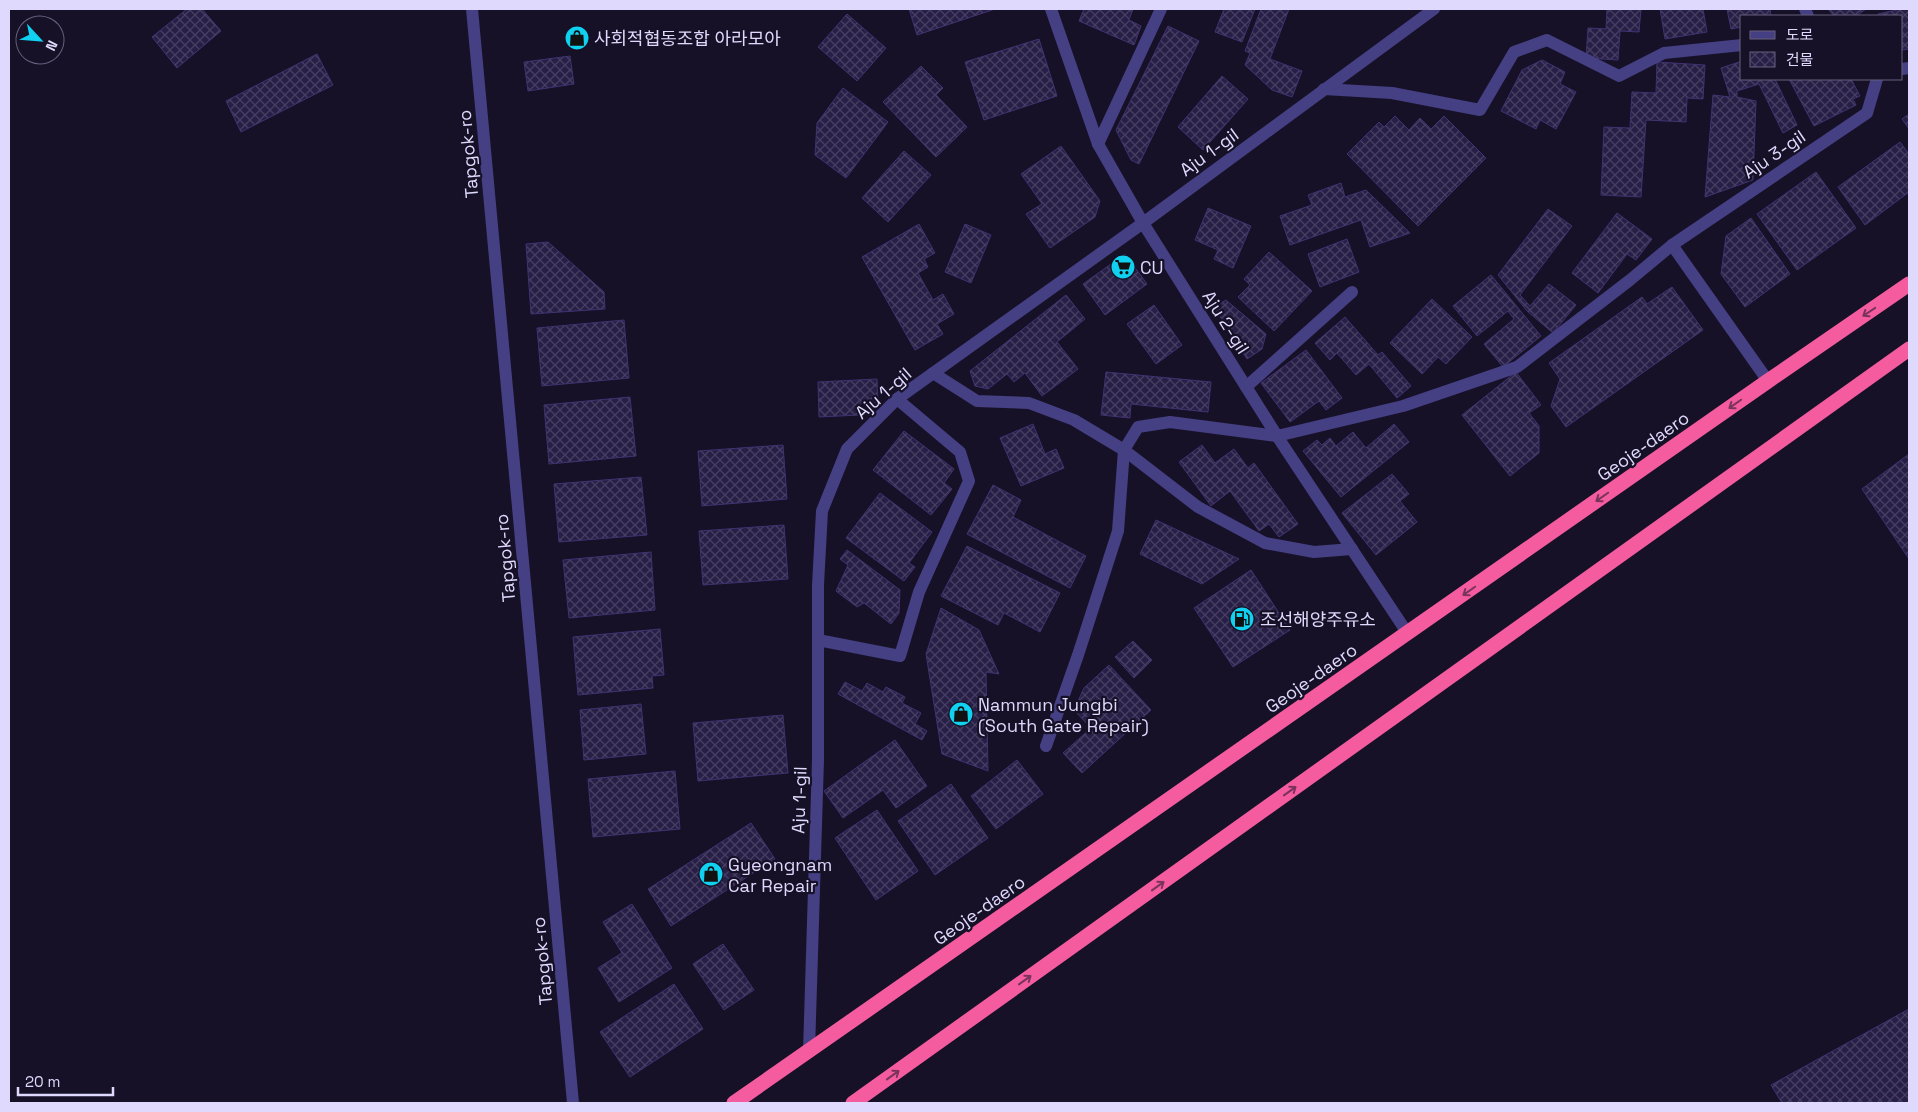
<svg xmlns="http://www.w3.org/2000/svg" width="1918" height="1112" font-family="'Space Grotesk','Noto Sans KR',sans-serif">
  <defs>
    <pattern id="building-cross-hatch" width="8" height="8" patternUnits="userSpaceOnUse" patternTransform="scale(1.25)"><rect width="8" height="8" fill="#281f47"/><path d="M0 0l8 8M0 8l8-8" fill="none" stroke="#473f62"/></pattern>
  </defs>
  <rect width="100%" height="100%" fill="#161127"/>
  <g fill="url(#building-cross-hatch)" stroke="#413272">
    <polygon points="187,9 202,9 221,31 177,68 152,37"/>
    <polygon points="909,9 995,9 917,35"/>
    <polygon points="1084,9 1133,9 1129,20 1141,26 1134,45 1079,21"/>
    <polygon points="1224,9 1255,9 1242,42 1215,32"/>
    <polygon points="1261,9 1289,9 1270,59 1302,71 1292,97 1272,90 1245,65 1250,53 1245,51"/>
    <polygon points="1607,9 1641,9 1639,32 1620,31 1618,60 1586,58 1588,28 1606,29"/>
    <polygon points="1660,9 1703,9 1707,32 1665,39"/>
    <polygon points="1727,9 1770,9 1771,16 1742,16 1742,27 1731,29"/>
    <polygon points="1828,9 1866,9 1856,16 1834,16"/>
    <polygon points="1901,9 1909,9 1909,49 1902,50 1902,16 1878,16 1878,14"/>
    <polygon points="847,14 886,48 857,81 818,47"/>
    <polygon points="1168,26 1199,41 1139,164 1131,160 1116,130"/>
    <polygon points="1039,39 1057,96 984,120 965,62"/>
    <polygon points="317,54 333,85 241,132 226,101"/>
    <polygon points="570,56 574,84 528,91 524,62"/>
    <polygon points="1542,60 1565,72 1560,84 1576,92 1556,129 1540,120 1536,129 1501,111 1522,70"/>
    <polygon points="1742,61 1742,79 1775,79 1797,125 1783,133 1759,84 1737,91 1737,97 1756,101 1753,180 1705,197 1713,95 1730,97 1721,68"/>
    <polygon points="1657,62 1705,65 1703,99 1687,98 1686,122 1646,120 1641,197 1601,195 1604,127 1630,128 1632,92 1656,93"/>
    <polygon points="921,66 943,88 936,95 967,127 936,157 883,102"/>
    <polygon points="1222,76 1248,99 1203,150 1178,127"/>
    <polygon points="1789,79 1851,79 1860,96 1853,99 1856,105 1814,126"/>
    <polygon points="843,88 888,122 846,178 815,155 817,123"/>
    <polygon points="1909,114 1909,129 1902,119"/>
    <polygon points="1395,116 1409,130 1420,118 1431,129 1444,116 1486,158 1418,226 1347,154 1379,122 1384,127"/>
    <polygon points="1900,142 1909,154 1909,192 1865,225 1838,187"/>
    <polygon points="1061,146 1100,201 1095,217 1050,248 1026,214 1042,204 1021,174"/>
    <polygon points="904,151 931,175 888,222 862,198"/>
    <polygon points="1816,172 1856,228 1797,270 1757,214"/>
    <polygon points="1341,183 1345,197 1366,190 1410,233 1370,247 1361,220 1290,245 1280,216 1312,205 1308,195"/>
    <polygon points="1208,208 1251,226 1233,268 1214,259 1218,250 1195,240"/>
    <polygon points="1548,209 1572,226 1520,295 1530,306 1549,284 1576,305 1553,333 1527,311 1498,275"/>
    <polygon points="1617,213 1652,239 1636,260 1627,254 1598,293 1572,273"/>
    <polygon points="1751,218 1790,274 1745,307 1721,274 1726,236"/>
    <polygon points="919,224 935,253 924,259 928,267 918,273 933,300 943,294 954,314 937,324 943,334 915,350 862,257"/>
    <polygon points="965,224 991,235 971,283 945,272"/>
    <polygon points="1347,239 1359,272 1320,287 1308,254"/>
    <polygon points="548,242 604,292 605,309 531,314 526,244"/>
    <polygon points="1269,252 1312,291 1274,331 1238,297 1250,285 1244,279"/>
    <polygon points="1125,254 1147,284 1105,315 1083,284"/>
    <polygon points="1491,275 1541,336 1503,367 1484,344 1514,319 1508,311 1477,336 1453,306"/>
    <polygon points="1672,287 1703,330 1566,427 1551,406 1560,379 1549,363 1642,297 1647,304"/>
    <polygon points="1066,295 1085,319 1057,342 1078,369 1042,396 1025,373 1014,382 1007,374 988,389 975,386 970,371"/>
    <polygon points="1432,299 1472,337 1446,364 1438,357 1422,374 1390,343"/>
    <polygon points="1226,300 1266,334 1262,349 1247,359 1214,307"/>
    <polygon points="1154,305 1182,345 1156,364 1127,324"/>
    <polygon points="1345,317 1378,355 1382,352 1411,386 1397,398 1369,364 1356,375 1337,353 1330,360 1315,343"/>
    <polygon points="624,320 629,378 542,386 537,328"/>
    <polygon points="1306,350 1342,398 1326,410 1319,401 1290,422 1261,383"/>
    <polygon points="1106,372 1211,382 1208,412 1131,404 1130,418 1101,415"/>
    <polygon points="1516,372 1541,405 1529,413 1539,426 1539,453 1510,476 1462,415"/>
    <polygon points="877,379 878,403 860,403 860,415 819,417 818,382"/>
    <polygon points="630,397 636,456 549,464 544,405"/>
    <polygon points="1033,424 1045,454 1056,449 1064,468 1021,486 1000,438"/>
    <polygon points="1394,424 1409,442 1341,497 1303,451 1317,440 1322,445 1330,438 1336,446 1353,432 1366,448"/>
    <polygon points="904,431 954,469 944,483 952,489 931,515 873,470"/>
    <polygon points="783,445 787,499 702,506 698,451"/>
    <polygon points="1202,445 1215,463 1234,449 1248,468 1254,463 1298,524 1279,537 1269,524 1259,531 1230,491 1211,506 1179,462"/>
    <polygon points="1909,454 1909,559 1862,489"/>
    <polygon points="1392,474 1409,494 1400,501 1417,522 1376,555 1342,513"/>
    <polygon points="641,477 647,535 559,542 554,484"/>
    <polygon points="993,485 1021,500 1013,517 1086,556 1070,588 967,534"/>
    <polygon points="880,493 932,532 909,563 915,567 904,581 846,538"/>
    <polygon points="1156,520 1239,559 1202,584 1140,554"/>
    <polygon points="784,525 788,579 703,585 699,531"/>
    <polygon points="967,546 1060,593 1040,632 1004,613 998,625 941,596"/>
    <polygon points="847,550 900,590 899,613 891,624 864,603 857,607 836,591 848,565 840,559"/>
    <polygon points="651,552 655,610 569,618 563,560"/>
    <polygon points="1251,570 1290,630 1233,667 1194,608"/>
    <polygon points="941,608 979,630 999,674 986,672 988,771 942,754 926,654"/>
    <polygon points="660,629 664,675 652,676 653,688 578,695 573,637"/>
    <polygon points="1133,641 1152,660 1134,678 1115,657"/>
    <polygon points="1109,665 1151,710 1082,773 1063,753 1091,728 1074,710 1084,688"/>
    <polygon points="845,682 862,691 867,683 883,692 886,687 905,697 902,703 921,713 915,724 927,731 922,740 838,694"/>
    <polygon points="641,704 646,754 584,760 580,710"/>
    <polygon points="783,715 788,773 698,781 693,723"/>
    <polygon points="895,740 927,786 896,808 883,790 843,818 824,791"/>
    <polygon points="1017,760 1043,794 996,829 971,796"/>
    <polygon points="675,771 680,829 593,837 588,779"/>
    <polygon points="951,784 988,838 935,875 898,821"/>
    <polygon points="877,810 918,871 876,900 835,838"/>
    <polygon points="751,823 775,859 671,926 648,889"/>
    <polygon points="632,904 672,968 619,1002 598,968 622,953 603,922"/>
    <polygon points="723,944 754,990 724,1010 693,964"/>
    <polygon points="674,984 703,1029 630,1077 600,1032"/>
    <polygon points="1909,1009 1909,1103 1782,1103 1771,1085"/>
  </g>
  <g fill="none" stroke-linecap="round" stroke-linejoin="round">
    <g stroke="#453f83" stroke-width="12">
      <polyline points="472,9 573,1103"/>
      <polyline points="1051,9 1098,144 1143,223 1277,436 1408,634"/>
      <polyline points="1805,9 1808,16"/>
      <polyline points="1902,69 1909,68"/>
      <polyline points="1324,89 1392,93 1480,110 1514,52 1547,40 1619,76 1664,53 1742,45"/>
      <polyline points="1098,144 1161,9"/>
      <polyline points="1672,245 1768,381"/>
      <polyline points="933,373 977,401 1029,403 1074,420 1124,450 1198,507 1265,543 1314,552 1352,549"/>
      <polyline points="1246,387 1352,292"/>
      <polyline points="818,640 900,656 919,592 969,481 960,452 897,399"/>
      <polyline points="1046,746 1078,655 1118,531 1124,450 1138,427 1170,422 1277,436 1403,406 1517,367 1630,280 1672,245 1867,113 1877,79"/>
      <polyline points="809,1051 818,760 818,585 822,511 847,449 897,399 1143,223 1434,9"/>
    </g>
    <g stroke="#f55c9f" stroke-width="15">
      <polyline points="734,1103 1768,381 1909,284"/>
      <polyline points="853,1103 1909,349"/>
    </g>
  </g>
  <defs><path id="oneway-shaft" d="M-6 0H5M1.5-3L5.5 0L1.5 3" fill="none" stroke-width="1.6" stroke-linecap="round" stroke-linejoin="round" transform="scale(1.25)"/></defs>
  <g stroke="#7a335d">
    <use href="#oneway-shaft" transform="translate(1869 312) rotate(146)"/>
    <use href="#oneway-shaft" transform="translate(1735 404) rotate(145)"/>
    <use href="#oneway-shaft" transform="translate(1602 497) rotate(145)"/>
    <use href="#oneway-shaft" transform="translate(1469 591) rotate(145)"/>
    <use href="#oneway-shaft" transform="translate(1290 791) rotate(-36)"/>
    <use href="#oneway-shaft" transform="translate(1158 886) rotate(-36)"/>
    <use href="#oneway-shaft" transform="translate(1025 980) rotate(-36)"/>
    <use href="#oneway-shaft" transform="translate(893 1075) rotate(-36)"/>
  </g>
  <defs>
    <symbol id="shop-disc" viewBox="-11 -11 22 22"><circle r="9.5" fill="#11d1f1" stroke="#161127"/><path d="M-5-2.5h2.3a2.7 3.5 0 0 1 5.4 0H5L5.5 6h-11ZM-1.5-2.5h3a1.5 2.3 0 0 0-3 0Z" fill="#111"/></symbol>
    <symbol id="supermarket-disc" viewBox="-11 -11 22 22"><circle r="9.5" fill="#11d1f1" stroke="#161127"/><path d="M-6-5.5h2.5l.6 2H6L4.5 2H-2.5L-4.4-4H-6ZM-1.5 3.2a1.3 1.3 0 1 0 .1 0ZM3 3.2a1.3 1.3 0 1 0 .1 0Z" fill="#111"/></symbol>
    <symbol id="fuel-disc" viewBox="-11 -11 22 22"><circle r="9.5" fill="#11d1f1" stroke="#161127"/><path d="M-5.5-6h7V0h2V4h1.3V-2.5L3-4.5l.8-.8L6-3V5H2.5V1h-1V6h-7ZM-4.2-4.7v3.2H.2V-4.7Z" fill="#111"/></symbol>
  </defs>
  <g fill-rule="evenodd">
    <use href="#shop-disc" x="563" y="24" width="28" height="28"/>
    <use href="#supermarket-disc" x="1109" y="253" width="28" height="28"/>
    <use href="#fuel-disc" x="1228" y="605" width="28" height="28"/>
    <use href="#shop-disc" x="947" y="700" width="28" height="28"/>
    <use href="#shop-disc" x="697" y="860" width="28" height="28"/>
  </g>
  <g text-anchor="middle" dominant-baseline="central" stroke-width="4.5" stroke-linejoin="round" paint-order="stroke">
    <g font-size="18" fill="#dfdafd" stroke="#161127" text-anchor="start">
      <text x="594" y="38">사회적협동조합 아라모아</text>
      <text x="1140" y="267">CU</text>
      <text x="1260" y="619">조선해양주유소</text>
      <text x="978" y="704">Nammun Jungbi<tspan x="978" dy="21">(South Gate Repair)</tspan></text>
      <text x="728" y="864">Gyeongnam<tspan x="728" dy="21">Car Repair</tspan></text>
    </g>
    <g font-size="18" fill="#dfdafd" stroke="#161127">
      <text transform="translate(1209 152) rotate(-36)">Aju 1-gil</text>
      <text transform="translate(468 154) rotate(-95)">Tapgok-ro</text>
      <text transform="translate(1774 154) rotate(-34)">Aju 3-gil</text>
      <text transform="translate(1226 322) rotate(58)">Aju 2-gil</text>
      <text transform="translate(883 393) rotate(-41)">Aju 1-gil</text>
      <text transform="translate(1643 446) rotate(-35)">Geoje-daero</text>
      <text transform="translate(505 558) rotate(-95)">Tapgok-ro</text>
      <text transform="translate(1311 678) rotate(-35)">Geoje-daero</text>
      <text transform="translate(799 800) rotate(-88)">Aju 1-gil</text>
      <text transform="translate(979 910) rotate(-35)">Geoje-daero</text>
      <text transform="translate(542 961) rotate(-95)">Tapgok-ro</text>
    </g>
  </g>
  <rect width="1918" height="1112" fill="none" stroke="#dfdafd" stroke-width="20"/>
  <rect x="1740" y="15" width="162" height="65" fill="#161127" stroke="#66617d"/>
  <rect x="1750" y="31" width="25" height="8" fill="#453f83" stroke="#66617d"/>
  <text x="1786" y="40" font-size="15" fill="#dfdafd">도로</text>
  <rect x="1750" y="52" width="25" height="15" fill="url(#building-cross-hatch)" stroke="#66617d"/>
  <text x="1786" y="65" font-size="15" fill="#dfdafd">건물</text>
  <g transform="translate(40 40) rotate(116)"><circle r="24" fill="#161127" stroke="#66617d"/>
  <path d="M0-4L9 19L0 12L-9 19Z" fill="#11d1f1"/>
  <text y="-8" font-size="14" font-weight="bold" text-anchor="middle" fill="#dfdafd">N</text>
  </g>
  <path d="M18 1087v8h95v-8" fill="none" stroke="#dfdafd" stroke-width="2.5"/>
  <text x="25" y="1087" font-size="15" fill="#dfdafd" stroke="#161127" stroke-width="4" paint-order="stroke">20 m</text>
</svg>
